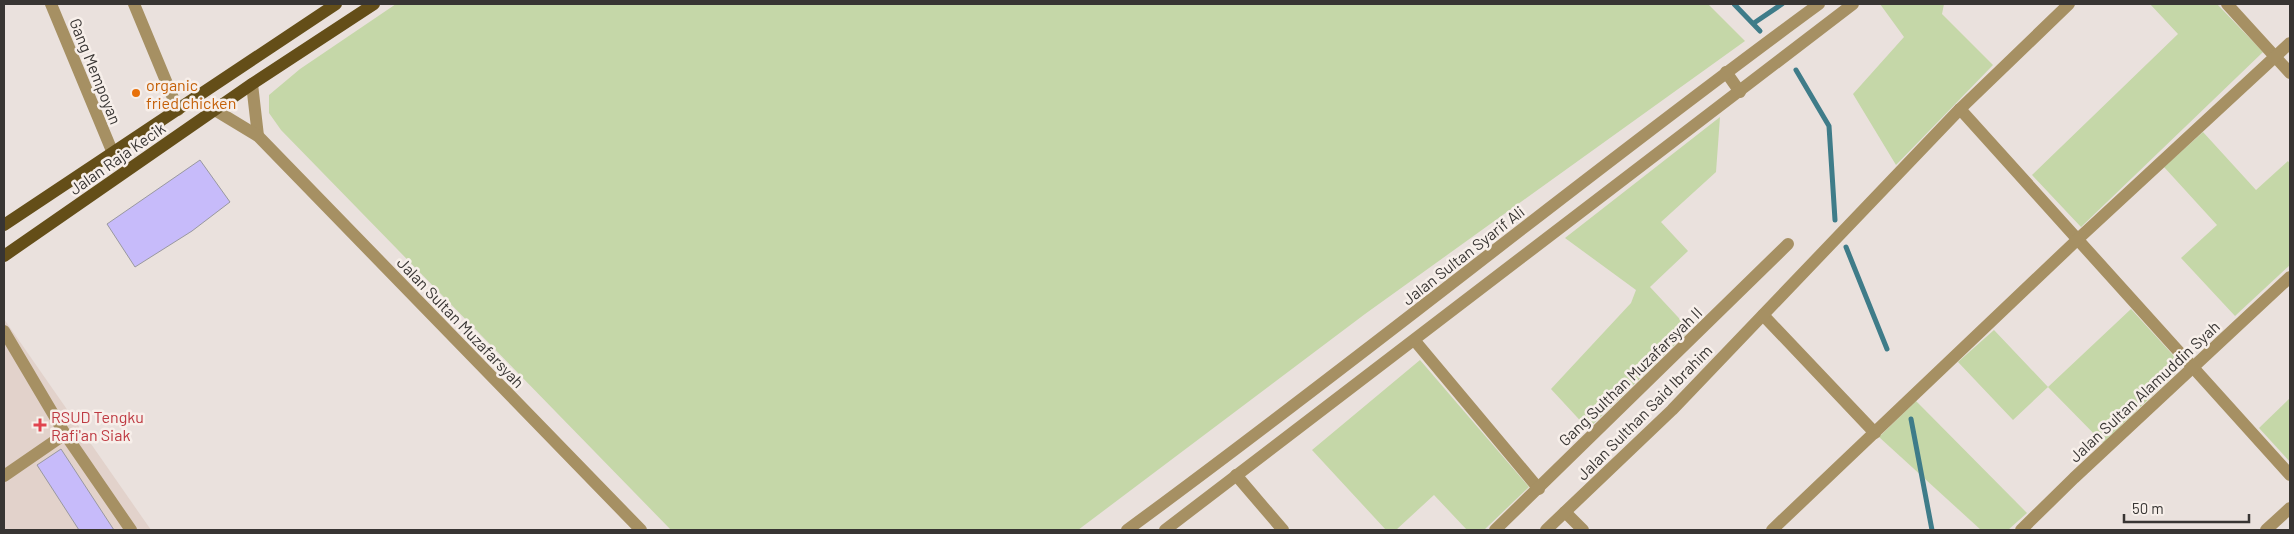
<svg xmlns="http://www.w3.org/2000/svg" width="2294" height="534" font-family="Barlow,sans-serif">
  <rect width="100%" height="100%" fill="#eae1dd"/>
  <polygon fill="#e2d2cb" points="4,319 151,530 4,530"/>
  <g fill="#c5d7a8">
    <polygon points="396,4 1708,4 1745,41 1365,314 1078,530 671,530 281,130 269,113 269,95 300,69"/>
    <polygon points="1880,4 1944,4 1942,14 1993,65 1896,165 1853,94 1904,37"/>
    <polygon points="2150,4 2217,4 2263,52 2081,227 2032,175 2178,34"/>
    <polygon points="1720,117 1716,172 1661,222 1688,251 1650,287 1690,330 1588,429 1551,389 1631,303 1636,290 1565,238"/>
    <polygon points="2203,132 2256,190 2288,161 2290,164 2290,265 2235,316 2181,258 2217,225 2164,167"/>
    <polygon points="2131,309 2183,366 2103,443 2048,387 2013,420 1958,362 1994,330 2048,387"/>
    <polygon points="1420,360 1529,487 1484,530 1467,530 1434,495 1396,530 1386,530 1312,450"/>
    <polygon points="2290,398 2290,462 2259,428"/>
    <polygon points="1916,401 2027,513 2008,530 1981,530 1879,437"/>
  </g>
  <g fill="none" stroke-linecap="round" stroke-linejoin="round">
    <g stroke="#3f7c89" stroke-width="5">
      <polyline points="1734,4 1760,31"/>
      <polyline points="1754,23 1782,4"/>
      <polyline points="1796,70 1829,126 1835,220"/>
      <polyline points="1846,247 1887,349"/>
      <polyline points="1911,419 1932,530"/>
    </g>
  </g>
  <g fill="#c7bbfa" stroke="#99989f">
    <polygon points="200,160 230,202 192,231 135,267 107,224"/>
    <polygon points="61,449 114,530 79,530 37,465"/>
  </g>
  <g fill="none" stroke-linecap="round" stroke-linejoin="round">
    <g stroke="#a69063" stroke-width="12">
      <polyline points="51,4 112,151"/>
      <polyline points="134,4 178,110"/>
      <polyline points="2227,4 2290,73"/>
      <polyline points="1726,72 1740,92"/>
      <polyline points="252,84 258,136"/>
      <polyline points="1960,109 2290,475"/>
      <polyline points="215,110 258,136 641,530"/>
      <polyline points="1763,315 1875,433"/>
      <polyline points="4,331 65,434 131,530"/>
      <polyline points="1415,341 1539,489"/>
      <polyline points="1236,475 1283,530"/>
      <polyline points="4,476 65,434"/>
      <polyline points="1565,512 1583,530"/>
      <path d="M1127,530C1361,359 1585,175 1819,4"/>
      <polyline points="1165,530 1853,4"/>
      <polyline points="1495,530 1788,244"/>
      <polyline points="1546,530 1672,410 1960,109 2069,4"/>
      <polyline points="1772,530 2078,239 2290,43"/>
      <polyline points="2021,530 2074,478 2290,277"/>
      <polyline points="2266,530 2290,508"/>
    </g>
    <g stroke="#644e18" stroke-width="12">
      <polyline points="4,225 336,4"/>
      <polyline points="4,256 252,84 374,4"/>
    </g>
  </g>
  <circle fill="#e8710a" stroke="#f7efea" stroke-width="2" cx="136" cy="93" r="5"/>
  <path fill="#e0444e" stroke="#f7efea" stroke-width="2" d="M37.5 417.5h5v5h5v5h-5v5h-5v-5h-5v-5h5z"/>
  <g text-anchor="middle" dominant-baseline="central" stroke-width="5" stroke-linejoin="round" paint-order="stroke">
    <g font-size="16" fill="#383533" stroke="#f7efea">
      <text transform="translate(96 71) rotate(68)">Gang Mempoyan</text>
      <text transform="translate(117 158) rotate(-35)">Jalan Raja Kecik</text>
      <text transform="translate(1463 255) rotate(-38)">Jalan Sultan Syarif Ali</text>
      <text transform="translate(461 322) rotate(46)">Jalan Sultan Muzafarsyah</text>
      <text transform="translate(1630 376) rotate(-44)">Gang Sulthan Muzafarsyah II</text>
      <text transform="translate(2144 391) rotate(-43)">Jalan Sultan Alamuddin Syah</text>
      <text transform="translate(1644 412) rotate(-45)">Jalan Sulthan Said Ibrahim</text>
    </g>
    <g font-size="16" fill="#c56008" stroke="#f7efea" text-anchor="start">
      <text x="146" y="84">organic<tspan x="146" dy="18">fried chicken</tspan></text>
    </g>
    <g font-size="16" fill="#be3a42" stroke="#f7efea" text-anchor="start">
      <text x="51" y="416">RSUD Tengku<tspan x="51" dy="18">Rafi'an Siak</tspan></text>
    </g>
  </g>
  <rect width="2294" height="534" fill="none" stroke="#383533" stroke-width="10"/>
  <path d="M2124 514v8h125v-8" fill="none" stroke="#383533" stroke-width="2.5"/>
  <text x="2132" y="514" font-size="15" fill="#383533" stroke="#f7efea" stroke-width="4" paint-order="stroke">50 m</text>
</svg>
